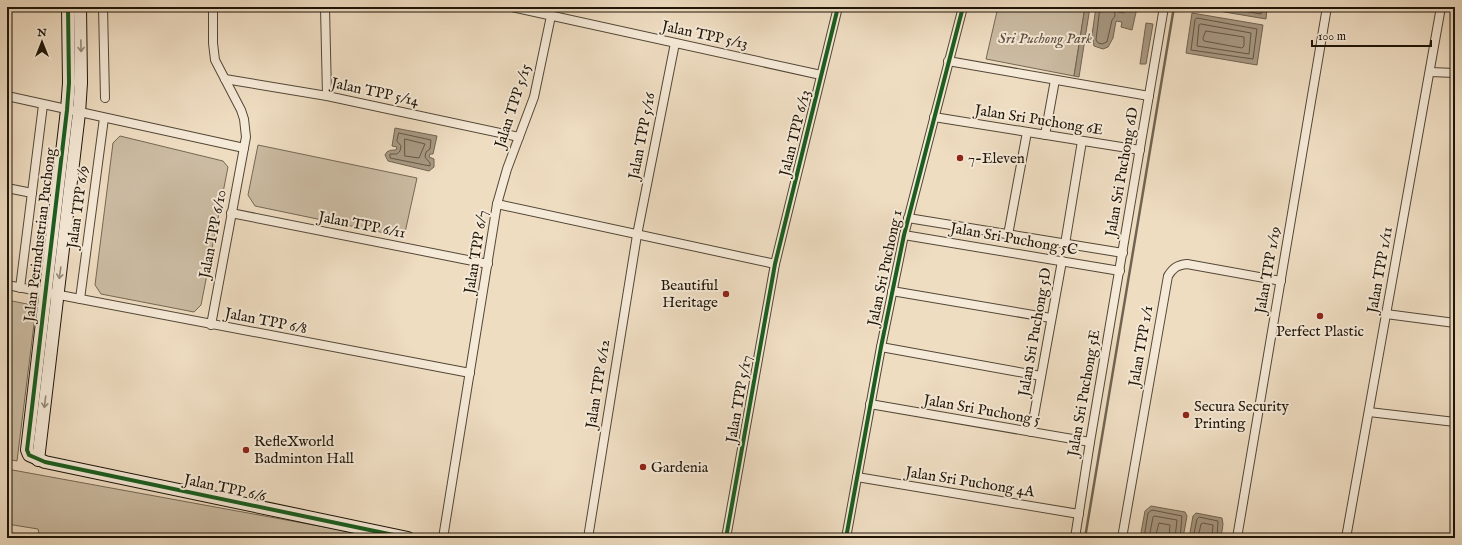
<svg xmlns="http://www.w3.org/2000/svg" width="1462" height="545" font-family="'IM FELL English',serif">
  <rect width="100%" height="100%" fill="#efddc2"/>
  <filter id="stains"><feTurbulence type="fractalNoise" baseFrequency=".005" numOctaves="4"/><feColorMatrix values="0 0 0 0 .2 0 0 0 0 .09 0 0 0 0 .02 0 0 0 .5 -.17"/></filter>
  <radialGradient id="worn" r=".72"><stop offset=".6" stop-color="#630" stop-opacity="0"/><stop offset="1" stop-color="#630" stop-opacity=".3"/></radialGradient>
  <g fill="#cbbba2" stroke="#746855">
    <polygon points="998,7 1016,10 1017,7 1085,7 1074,76 986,59"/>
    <polygon points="120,136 223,161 228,167 201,305 194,312 101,294 95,285 113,143"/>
    <polygon points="258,145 417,178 404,237 255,206 248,195"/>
    <polygon points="7,300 27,304 35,316 17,461 7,459"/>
    <polygon points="7,469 385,538 120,538 119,536 108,535 105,538 40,538 38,529 7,524"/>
  </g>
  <g fill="#a89983" stroke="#716452">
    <polygon points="1085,7 1090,7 1079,77 1074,76"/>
    <polygon points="1096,7 1118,7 1118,12 1124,13 1126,7 1137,8 1132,30 1121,27 1122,22 1116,21 1113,38 1108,47 1103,49 1094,46 1092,35"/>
    <polygon points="1195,7 1267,7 1266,19"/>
    <polygon points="1192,13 1263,25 1257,65 1186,53"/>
    <polygon points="1146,23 1153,24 1146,64 1140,64"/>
    <path d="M395,128L437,136L433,154H430L429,157L434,159V167L429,171L388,161L385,155C387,150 391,150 396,150L397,147L392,146Z"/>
    <polygon points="1151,506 1185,512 1187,516 1183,538 1140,538 1145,511"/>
    <polygon points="1196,513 1222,518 1223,524 1221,538 1189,538 1193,516"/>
  </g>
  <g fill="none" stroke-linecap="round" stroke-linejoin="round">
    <g stroke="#635746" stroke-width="1">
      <polyline points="1100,7 1096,40 1098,43 1102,44 1107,42 1112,20 1115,16 1114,7"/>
      <polyline points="1220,7 1261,14 1263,7"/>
      <polygon points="1197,18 1257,29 1253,59 1191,50 1195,20"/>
      <polygon points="1201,24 1251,33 1249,54 1197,46 1199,25"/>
      <polygon points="1206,31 1244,37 1244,46 1242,48 1204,41 1203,39"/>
      <polygon points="399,133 431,140 430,149 426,152 425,157 430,163 430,166 390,158 390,154 397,154 400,151 401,146 397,141"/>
      <polygon points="405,139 425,144 419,158 405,156"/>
      <polyline points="1144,538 1148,513 1152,510 1182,516 1180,538"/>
      <polyline points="1149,538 1153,517 1154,516 1177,520 1175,538"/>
      <polyline points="1155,538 1159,523 1170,525 1169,538"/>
      <polyline points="1193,538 1197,519 1199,517 1218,521 1217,538"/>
      <polyline points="1198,538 1201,524 1203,523 1213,525 1212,538"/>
    </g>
    <polyline stroke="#716452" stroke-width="2.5" points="1085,538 1174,7"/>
    <defs>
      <g id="street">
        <polyline points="103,7 105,98"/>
        <polyline points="325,7 327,96"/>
        <polyline points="512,7 821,75"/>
        <polyline points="948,61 1149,96"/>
        <polyline points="1430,72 1455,73"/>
        <polyline points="225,79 327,96 519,137"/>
        <polyline points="7,96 244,148"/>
        <polyline points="934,117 1140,150"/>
        <polyline points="1045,135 1055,80"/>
        <polyline points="7,188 32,193"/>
        <polyline points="497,204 775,264"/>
        <polyline points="231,213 488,264"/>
        <polyline points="908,218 1123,253"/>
        <polyline points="904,235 1120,271"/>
        <polyline points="1008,235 1027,132"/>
        <polyline points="1065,244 1082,141"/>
        <polyline points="7,285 470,373"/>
        <polyline points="20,288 43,105"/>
        <polyline points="892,291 1051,318"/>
        <polyline points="80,299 104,118"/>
        <polyline points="1386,314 1455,323"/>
        <polyline points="211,325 246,137 244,119 241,110 215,60 213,43 213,7"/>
        <polyline points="881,347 1041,376"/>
        <polyline points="870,404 1090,442"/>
        <polyline points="1369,412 1455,422"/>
        <polyline points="1031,432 1062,261"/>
        <polyline points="857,477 1079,514"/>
        <polyline points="443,538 497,204 507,169 534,97 551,16"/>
        <polyline points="588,538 637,235 675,43"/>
        <polyline points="726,538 775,264 838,7"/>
        <polyline points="846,538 881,347 904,235 963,7"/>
        <polyline points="1075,538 1090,442 1164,7"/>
        <path d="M1122,538L1168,276C1173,268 1177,265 1187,264L1281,281"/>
        <polyline points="1237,538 1327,7"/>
        <polyline points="1346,538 1441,7"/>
      </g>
      <g id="secondary">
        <polyline points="68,7 69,83 67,110 27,450 29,455 45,462 408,538"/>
        <polyline points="38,460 79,113 81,83 80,7"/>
      </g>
    </defs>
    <use href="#street" stroke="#524736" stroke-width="10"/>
    <use href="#secondary" stroke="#1e1508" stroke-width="14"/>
    <use href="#street" stroke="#f5e9d7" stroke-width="8"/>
    <use href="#secondary" stroke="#f5e9d7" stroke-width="12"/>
    <defs>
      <g id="cycleway">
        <polyline points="68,7 69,83 67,110 27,450 29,455 45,462 408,538"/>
        <polyline points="726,538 775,264 838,7"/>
        <polyline points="846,538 881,347 904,235 963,7"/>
      </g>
    </defs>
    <use href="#cycleway" stroke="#f5e9d7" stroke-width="6"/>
    <use href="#cycleway" stroke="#1b5e20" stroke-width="4"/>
  </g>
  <defs><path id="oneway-shaft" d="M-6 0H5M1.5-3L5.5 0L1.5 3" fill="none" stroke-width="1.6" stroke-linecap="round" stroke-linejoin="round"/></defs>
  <g stroke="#948a7a">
    <use href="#oneway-shaft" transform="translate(81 46) rotate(89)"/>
    <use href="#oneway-shaft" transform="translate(60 273) rotate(98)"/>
    <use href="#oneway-shaft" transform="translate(45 402) rotate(97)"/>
  </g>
  <g fill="#8f2418" stroke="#f5e9d7" stroke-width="1.5">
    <circle cx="960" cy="158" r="4"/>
    <circle cx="726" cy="294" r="4"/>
    <circle cx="1320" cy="316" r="4"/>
    <circle cx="1186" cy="415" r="4"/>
    <circle cx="246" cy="450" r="4"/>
    <circle cx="643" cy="467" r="4"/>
  </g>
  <g text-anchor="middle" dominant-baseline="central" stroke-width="4" stroke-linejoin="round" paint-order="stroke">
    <g font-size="15" fill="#1e1508" stroke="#f5e9d7">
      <text transform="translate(705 35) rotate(12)">Jalan TPP 5/13</text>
      <text transform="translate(375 92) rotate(12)">Jalan TPP 5/14</text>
      <text transform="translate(513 106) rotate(-72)">Jalan TPP 5/15</text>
      <text transform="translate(1039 120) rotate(9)">Jalan Sri Puchong 6E</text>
      <text transform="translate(795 133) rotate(-76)">Jalan TPP 6/13</text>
      <text transform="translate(642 136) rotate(-79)">Jalan TPP 5/16</text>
      <text transform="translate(1122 172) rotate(-80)">Jalan Sri Puchong 6D</text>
      <text transform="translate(78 207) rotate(-82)">Jalan TPP 6/9</text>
      <text transform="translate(362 225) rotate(11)">Jalan TPP 6/11</text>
      <text transform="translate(213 234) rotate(-79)">Jalan TPP 6/10</text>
      <text transform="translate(40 235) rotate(-83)">Jalan Perindustrian Puchong</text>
      <text transform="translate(1014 239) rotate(10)">Jalan Sri Puchong 5C</text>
      <text transform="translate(476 252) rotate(-81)">Jalan TPP 6/7</text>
      <text transform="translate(885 268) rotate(-78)">Jalan Sri Puchong 1</text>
      <text transform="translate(1268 270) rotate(-80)">Jalan TPP 1/19</text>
      <text transform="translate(1380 270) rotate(-80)">Jalan TPP 1/11</text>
      <text transform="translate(266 321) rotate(11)">Jalan TPP 6/8</text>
      <text transform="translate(1035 332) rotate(-80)">Jalan Sri Puchong 5D</text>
      <text transform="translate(1141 346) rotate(-80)">Jalan TPP 1/1</text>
      <text transform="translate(598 384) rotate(-81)">Jalan TPP 6/12</text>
      <text transform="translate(1084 393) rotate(-80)">Jalan Sri Puchong 5E</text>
      <text transform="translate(739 399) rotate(-80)">Jalan TPP 5/17</text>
      <text transform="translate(982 410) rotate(10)">Jalan Sri Puchong 5</text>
      <text transform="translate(970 482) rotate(9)">Jalan Sri Puchong 4A</text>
      <text transform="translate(225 488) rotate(12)">Jalan TPP 6/6</text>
    </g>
    <g font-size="15" font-style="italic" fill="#5b4f3e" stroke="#f5e9d7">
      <text x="1045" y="38">Sri Puchong Park</text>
    </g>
    <g font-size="15" fill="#1e1508" stroke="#f5e9d7" text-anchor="start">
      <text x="968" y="158">7-Eleven</text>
      <text x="718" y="285" text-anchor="end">Beautiful<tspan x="718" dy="17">Heritage</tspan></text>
      <text x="1320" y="331" text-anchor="middle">Perfect Plastic</text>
      <text x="1194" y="406">Secura Security<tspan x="1194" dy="17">Printing</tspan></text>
      <text x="254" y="441">RefleXworld<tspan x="254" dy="17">Badminton Hall</tspan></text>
      <text x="651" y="467">Gardenia</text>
    </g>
  </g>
  <rect width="1462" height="545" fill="none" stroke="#efddc2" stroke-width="24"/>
  <rect x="8" y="8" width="1446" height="529" fill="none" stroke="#1e1508" stroke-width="2"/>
  <rect x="12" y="12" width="1438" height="521" fill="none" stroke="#1e1508"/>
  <g transform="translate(42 42)" stroke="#f5e9d7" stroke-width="3" paint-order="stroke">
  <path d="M0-3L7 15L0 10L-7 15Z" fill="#1e1508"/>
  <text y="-6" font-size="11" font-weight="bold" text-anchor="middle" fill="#1e1508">N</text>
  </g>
  <path d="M1312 40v6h119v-6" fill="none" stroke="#1e1508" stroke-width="2"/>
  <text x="1318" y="40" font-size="12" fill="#1e1508" stroke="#f5e9d7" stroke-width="3" paint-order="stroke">100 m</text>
  <rect width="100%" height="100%" filter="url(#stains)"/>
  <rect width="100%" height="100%" fill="url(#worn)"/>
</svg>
